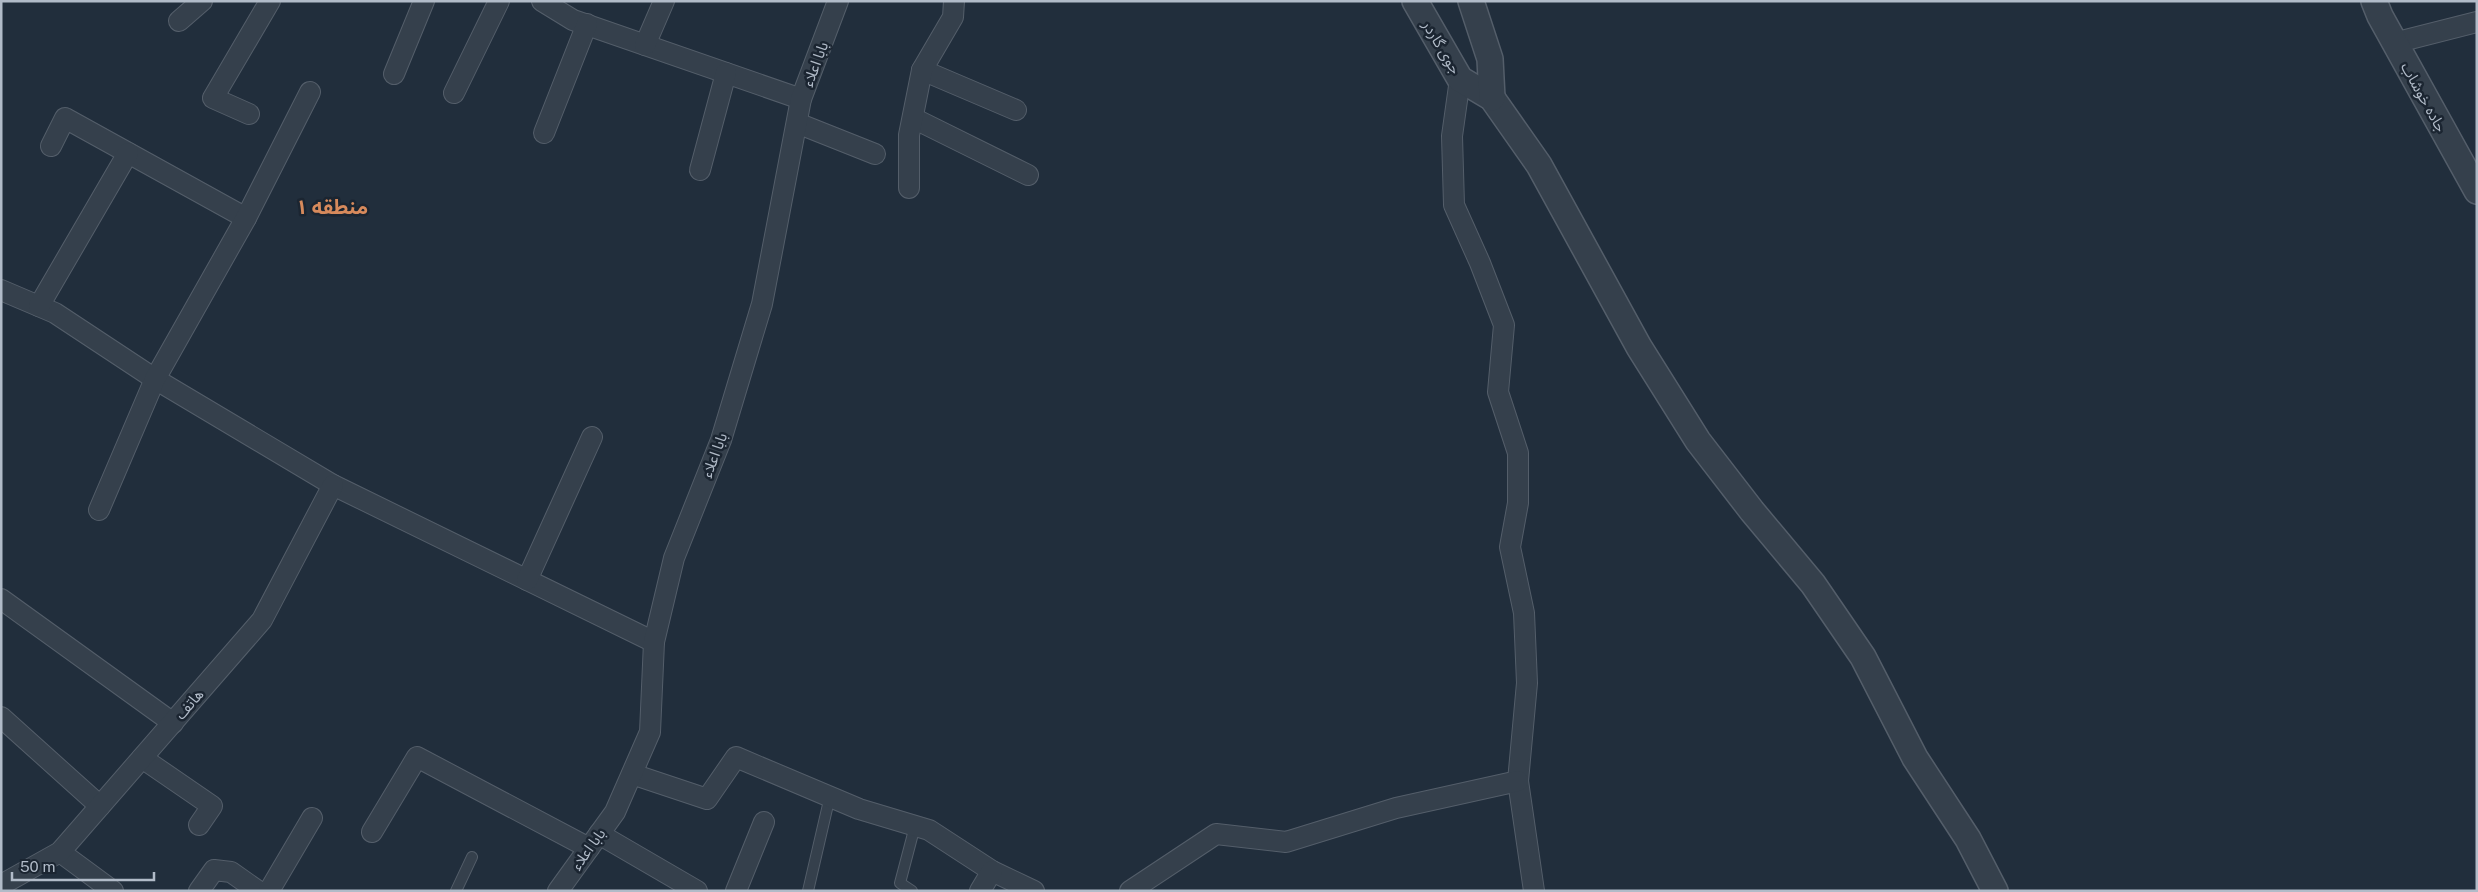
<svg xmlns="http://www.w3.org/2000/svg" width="2478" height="892" font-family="'Public Sans','Noto Sans Arabic',sans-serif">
  <rect width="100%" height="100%" fill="#212e3c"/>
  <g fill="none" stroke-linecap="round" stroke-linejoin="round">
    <defs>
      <g id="service">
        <polyline points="456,891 472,857"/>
        <polyline points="808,891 830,796"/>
        <polyline points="912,891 900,883 915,826"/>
      </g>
      <g id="minor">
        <polyline points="542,1 573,20 801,99"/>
        <polyline points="179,21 202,1"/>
        <polyline points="2394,43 2477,22"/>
        <polyline points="645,45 664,1"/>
        <polyline points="922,70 1016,110"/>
        <polyline points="394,74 424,1"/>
        <polyline points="1460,79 1452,136 1454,205 1480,263 1504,325 1498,392 1518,453 1518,503 1510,547 1524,613 1527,683 1518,781 1534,891"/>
        <polyline points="454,93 499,1"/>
        <polyline points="249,114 213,98 270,1"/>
        <polyline points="913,118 1028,175"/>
        <polyline points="797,123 875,154"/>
        <polyline points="544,133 587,24"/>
        <polyline points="51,146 65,118 246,218"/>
        <polyline points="700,170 726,73"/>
        <polyline points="909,188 909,135 922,70 953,17 954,1"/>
        <polyline points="1,290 55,313 155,379 333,485 654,642"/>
        <polyline points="39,306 128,153"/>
        <polyline points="99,510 155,379 246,218 310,92"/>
        <polyline points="527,580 592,437"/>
        <polyline points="1,599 173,723"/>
        <polyline points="1,717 100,806"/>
        <polyline points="142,758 212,806 199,825"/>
        <polyline points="632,774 707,799 736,757 859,809 929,830 992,871 1034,891"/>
        <polyline points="372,832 417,757 589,848"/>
        <polyline points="599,834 697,891"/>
        <polyline points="60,852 113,891"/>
        <polyline points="1,885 60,852 262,620 333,485"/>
        <polyline points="199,891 214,870 231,872 258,891"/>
        <polyline points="269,891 312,818"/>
        <polyline points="558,891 615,812 650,732 654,642 674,558 721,440 762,304 801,99 838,1"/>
        <polyline points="736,891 764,822"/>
        <polyline points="980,891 992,871"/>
        <polyline points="1130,891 1216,834 1286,842 1396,808 1518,781"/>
      </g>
      <g id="tertiary">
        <polyline points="1415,1 1460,79 1492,98 1539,165 1639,347 1698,441 1752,511 1813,584 1863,657 1915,758 1968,839 1995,891"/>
        <polyline points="1471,1 1490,59 1492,98"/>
        <polyline points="2374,1 2380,16 2477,191"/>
      </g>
    </defs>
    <use href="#service" stroke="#545e6a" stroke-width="12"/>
    <use href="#minor" stroke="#545e6a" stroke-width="22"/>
    <use href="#tertiary" stroke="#545e6a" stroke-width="28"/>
    <use href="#service" stroke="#35404c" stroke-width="10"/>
    <use href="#minor" stroke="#35404c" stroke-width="20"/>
    <use href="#tertiary" stroke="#35404c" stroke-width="25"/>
  </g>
  <g text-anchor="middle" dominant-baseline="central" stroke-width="5" stroke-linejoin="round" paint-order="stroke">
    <g font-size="15" fill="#b1bbc8" stroke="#1b2531">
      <text transform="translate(1442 47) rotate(59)">جوی گاردر</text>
      <text transform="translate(815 64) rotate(-69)">بابا اعلاء</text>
      <text transform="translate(2424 97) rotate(61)">جاده خوشاب</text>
      <text transform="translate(714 455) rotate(-69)">بابا اعلاء</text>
      <text transform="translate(189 704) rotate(-49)">هاتف</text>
      <text transform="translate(588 849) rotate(-54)">بابا اعلاء</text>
    </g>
    <g font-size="20" font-weight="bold" fill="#d78a5c" stroke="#1b2531">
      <text x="332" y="207">منطقه ۱</text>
    </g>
  </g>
  <rect width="2478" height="892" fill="none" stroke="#b1bbc8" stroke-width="5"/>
  <path d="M12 872v8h142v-8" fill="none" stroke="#b1bbc8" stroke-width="2.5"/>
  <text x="20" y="872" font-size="15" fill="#b1bbc8" stroke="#1b2531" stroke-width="4" paint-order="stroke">50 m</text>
</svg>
